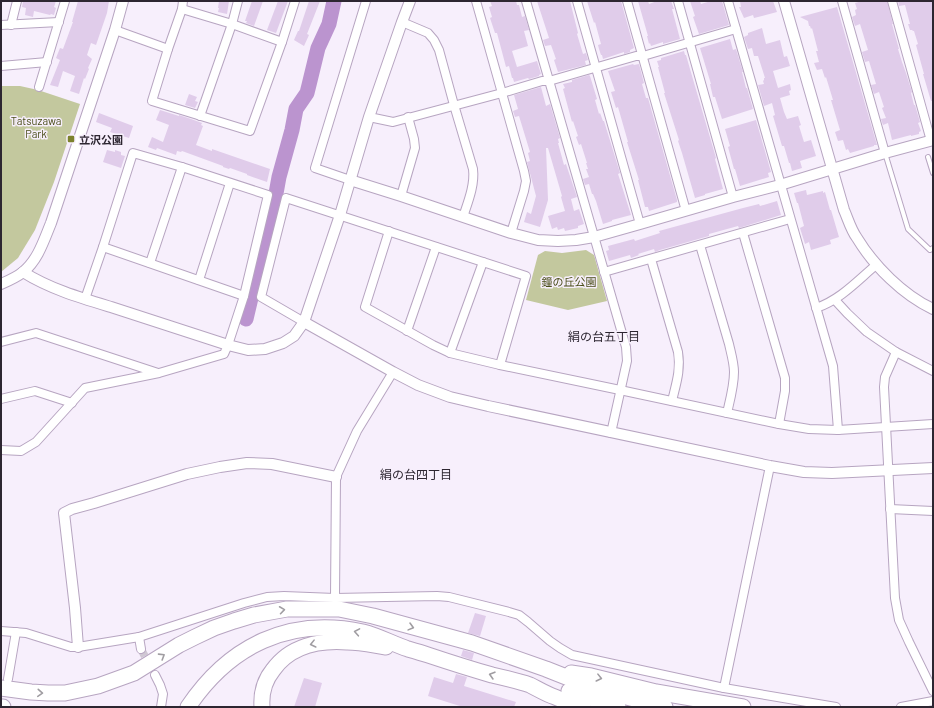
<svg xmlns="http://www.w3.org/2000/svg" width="934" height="708" font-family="Barlow,'Noto Sans JP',sans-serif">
  <rect width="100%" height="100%" fill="#f7effc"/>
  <g fill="#c3c89e">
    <polygon points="1,86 20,86 38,90 80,104 54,182 35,230 18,258 1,272"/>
    <polygon points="586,250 594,255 607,301 568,310 526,300 538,255 545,251 562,253"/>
  </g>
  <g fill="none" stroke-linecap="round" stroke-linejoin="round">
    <polyline stroke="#bb94cf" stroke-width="15" points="246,319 255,281 267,243 279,177 292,130 296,109 307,93 309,85 318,48 329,24 334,1"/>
  </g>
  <g fill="#e0ccea">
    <polygon points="23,1 56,1 54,7 56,8 54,15 51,14 50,15 34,11 33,17 25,15 26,8 22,7"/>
    <polygon points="78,1 109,1 107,13 96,45 91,43 87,55 92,59 88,68 89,69 85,79 84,78 79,94 70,91 75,76 63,71 58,87 50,85 60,60 56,58 60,48 63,49 73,22 72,22"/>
    <polygon points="219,1 229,1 227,14 218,12 219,8 218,8"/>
    <polygon points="252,1 263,1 254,26 246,23 247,21 245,21"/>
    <polygon points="278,1 288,1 276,33 267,30"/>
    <polygon points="309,1 320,1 307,34 309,35 304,46 294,40 298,31 299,31"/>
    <polygon points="490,1 516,1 517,5 519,5 522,17 525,16 529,30 524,31 528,46 512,51 517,67 537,61 541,74 539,75 539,76 529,79 528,78 514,82 513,78 512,78 509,66 506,67 497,33 495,33 490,18 492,17 489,7 492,6"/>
    <polygon points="537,1 570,1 578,33 577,34 583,54 586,53 588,60 585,61 586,65 558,72 554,60 556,59 551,45 545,46 543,40 549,38"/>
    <polygon points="587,1 621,1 634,48 630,50 630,52 624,54 624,52 603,59 602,55 601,55 599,49 598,45 601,44 595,22 594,23"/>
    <polygon points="638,1 648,1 649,4 657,1 671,1 674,9 672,9 680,39 663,44 663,42 651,46 650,43 649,44 647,36 648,36"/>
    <polygon points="690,1 700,1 701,4 711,1 722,1 729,25 699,34 693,17 695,16"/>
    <polygon points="740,1 773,1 777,12 754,18 753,15 744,18 739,7 741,7"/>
    <polygon points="862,1 887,1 893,24 892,24 899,49 898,49 902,62 906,73 912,92 911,93 914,105 915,105 920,122 918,123 921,131 919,132 919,134 911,136 911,135 892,140 888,123 883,125 881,119 886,118 882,108 884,107 879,92 874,94 871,85 876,84 869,61 865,62 862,52 868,50 860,24 855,26 852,17 856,15 855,10 857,9 855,3"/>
    <polygon points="898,1 933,1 933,101 931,101 923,74 924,74 916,45 918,44 914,31 913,31 912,30 910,30 908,24 910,24 905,5 899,6"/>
    <polygon points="837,7 877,145 874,145 874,146 850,153 848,149 846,150 843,140 838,141 835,132 840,130 831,100 833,100 826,77 825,78 822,69 817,70 814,63 819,62 816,51 818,51 812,28 811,29 810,26 809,26 808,21 800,17"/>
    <polygon points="762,28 766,44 780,40 784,57 787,56 790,66 773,71 778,88 790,84 791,90 789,91 790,95 780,98 784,112 787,119 798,116 801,125 799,126 804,142 811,140 816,156 800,161 802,168 792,171 790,163 789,163 784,146 782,146 773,116 775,115 772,103 764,106 758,85 764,84 763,81 764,80 764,78 765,78 758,56 754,56 752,48 748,49 744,37 748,35 748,33"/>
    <polygon points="730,39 733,50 736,49 743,72 742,72 746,88 747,88 753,109 722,119 715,97 713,97 710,84 711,84 700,48"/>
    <polygon points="684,51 685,55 686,55 690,69 714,151 716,158 715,159 723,189 705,194 705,195 695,198 682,153 678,141 679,140 664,93 665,93 658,67 659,67 657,61 661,60 661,58"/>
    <polygon points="633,64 634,65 639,64 644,83 642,84 646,98 648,98 677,200 677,202 674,203 649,211 648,207 645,207 638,180 639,180 627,142 628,142 618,107 616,108 611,92 615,91 608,71"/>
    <polygon points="589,75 590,76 597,99 595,100 599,114 600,113 603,121 604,121 620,173 618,174 620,180 631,215 612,220 612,221 603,224 596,201 593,194 592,194 589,184 585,185 583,179 589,177 586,169 588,169 586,163 587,163 581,144 579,145 576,137 578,136 573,121 572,122 563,89 565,88 563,84 572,82 572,80"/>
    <polygon points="541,87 546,106 550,104 560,138 558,139 559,143 558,143 564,165 566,164 577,197 571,199 574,211 579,209 584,224 578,226 578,228 565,231 564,228 558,230 557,227 552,229 548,216 565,211 561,197 562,196 548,148 546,148 548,200 540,227 524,222 527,212 531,214 536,196 527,162 530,161 528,153 530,152 519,116 515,117 513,111 518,109 514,95"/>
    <polygon points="189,94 197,97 195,101 198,102 195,108 185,105"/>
    <polygon points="160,110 179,116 179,115 191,119 202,123 201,125 203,126 196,145 212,151 212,149 270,169 267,182 247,175 247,174 230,168 229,169 223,167 223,166 182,151 181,152 177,151 176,155 157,148 156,150 148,147 152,137 163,142 169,125 156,120"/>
    <polygon points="99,113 133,126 129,138 110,132 112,128 96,122"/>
    <polygon points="756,120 771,172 768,173 769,177 740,186 735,169 734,169 728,147 730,146 725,129"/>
    <polygon points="107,150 115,152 115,150 121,152 121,155 125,156 121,168 103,162"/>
    <polygon points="806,190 807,195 823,191 823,193 825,192 830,210 831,210 839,237 830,240 831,244 811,250 809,242 805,244 800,228 804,226 798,203 797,203 794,193"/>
    <polygon points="777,201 781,215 739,228 738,226 709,234 709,236 660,250 655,252 654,249 638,254 639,255 631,258 630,255 609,261 606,251 609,250 608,246 634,239 635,241 660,233 659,231 743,208 759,204 760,206"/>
    <polygon points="475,613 486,616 480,636 468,633"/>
    <polygon points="463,650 474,653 472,660 461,656"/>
    <polygon points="456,674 467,677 464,686 516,702 514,707 463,707 428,696 434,677 453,683"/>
    <polygon points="304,678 322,683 315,707 294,707"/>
  </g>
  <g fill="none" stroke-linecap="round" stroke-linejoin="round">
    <polyline stroke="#cfc7d3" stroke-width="8" stroke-dasharray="8 4" stroke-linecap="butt" points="141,649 150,666"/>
    <defs>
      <g id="service">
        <polyline points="885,153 908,229 930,250 933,248"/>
        <polyline points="928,157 933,173"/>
      </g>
      <g id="minor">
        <polyline points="183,1 182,9 168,49 152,101 250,131 282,42 295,1"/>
        <polyline points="476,1 524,171 526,181 524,191 511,233"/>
        <polyline points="526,1 626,347 627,361 611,433"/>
        <polyline points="577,1 640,224"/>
        <polyline points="627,1 686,211"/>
        <polyline points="678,1 733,197"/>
        <polyline points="728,1 833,366 838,430"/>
        <polyline points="842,1 885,153"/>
        <polyline points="892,1 931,141"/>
        <polyline points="182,9 232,24 282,42"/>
        <path d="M402,22L428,33L434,40L439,50L454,105L473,169C475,185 468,202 463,217"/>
        <polyline points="1,25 59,22"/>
        <polyline points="11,25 17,1"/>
        <polyline points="115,30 168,49"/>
        <polyline points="1,66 47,62"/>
        <polyline points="39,87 65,1"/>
        <polyline points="200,116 232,24 238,1"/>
        <polyline points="369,117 393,122 502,93 542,81 549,81 636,56 643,56 736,29"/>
        <polyline points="350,180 315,168 366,1"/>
        <polyline points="401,196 415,148 414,139 408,117"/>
        <polyline points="389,231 365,307 433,345 450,353 500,365 620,390 779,424 809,429 838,430 933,424"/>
        <polyline points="743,233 785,378 785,391 779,424"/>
        <path d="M700,245L729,344C731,353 734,363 734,372C734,386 730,400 727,413"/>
        <polyline points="103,247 244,296"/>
        <path d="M651,259L678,352C681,370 676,384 672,401"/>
        <polyline points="150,263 182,167"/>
        <polyline points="604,272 790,219"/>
        <polyline points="199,280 230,183"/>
        <polyline points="835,300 847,313 867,332 896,352 885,377 884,387 895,598 899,620 909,642 933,691"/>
        <path d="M816,308C840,300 857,281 876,265"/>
        <polyline points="304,322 261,297 286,198 526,276 500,365"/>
        <polyline points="407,331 436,247"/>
        <polyline points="1,342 36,333 158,373"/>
        <polyline points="896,352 933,371"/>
        <polyline points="450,353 483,262"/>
        <polyline points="1,399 35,391 72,403"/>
        <polyline points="1,450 21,451 36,442 85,388 159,373 224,354 228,345 244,296 268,195 182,167 133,153 103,247 85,299"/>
        <polyline points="890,509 933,511"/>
        <polyline points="335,598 336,477 357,431 393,372"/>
        <polyline points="1,631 26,633 71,647 78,647 139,637 244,603 267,597 284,596 335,598 437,596 449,597 509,612 519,615 528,622 550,641 560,648 572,655 724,688 836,707"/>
        <polyline points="139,637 141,649"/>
        <polyline points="155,675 160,685 163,694 161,707"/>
        <polyline points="8,679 16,632"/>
        <polyline points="724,688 770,466"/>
        <polyline points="901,707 933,701"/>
      </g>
      <g id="tertiary">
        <path d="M784,1L844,210C848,219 851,230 857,238C874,266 903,295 933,309"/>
        <polyline points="350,180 401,196 511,233 538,240 558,241 576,240 594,237 640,224 733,197 780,185 885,153 933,140"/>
        <path d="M23,272C50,289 81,298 111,307C150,320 189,332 228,345L248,350L265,349L283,343L294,336L304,322L340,215L369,117L402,22L410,1"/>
        <path d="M1,284C8,281 17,277 23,272C38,260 44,240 51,223L115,30L123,1"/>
        <polyline points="304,322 393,372 418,385 450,397 488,406 770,466 804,472 832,473 933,468"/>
        <polyline points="78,647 75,608 64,513 72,509 94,503 187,474 220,467 247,463 272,464 336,477"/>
      </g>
      <g id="motorway">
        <polyline points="571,673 591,676 656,692 743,707"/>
        <polyline points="1,688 31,692 48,693 65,693 98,686 134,673 179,645 195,637 214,628 234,621 254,615 287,609 339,609 373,616 472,643 546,669 589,686 615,694 665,707"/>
        <polyline points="569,691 618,707"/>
        <polyline points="1,707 3,707"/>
        <path d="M188,707C229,646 289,616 363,632C379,636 393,644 408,649C415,651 422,653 428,655C449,662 471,669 492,675C505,678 518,681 530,685C538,689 546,694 555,697C564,701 574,704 583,707"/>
        <path d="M262,707C261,693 264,681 273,670C290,646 319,640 347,642C360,642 373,645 386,647"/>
      </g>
    </defs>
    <use href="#service" stroke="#b7a5c1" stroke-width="6"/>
    <use href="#minor" stroke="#b7a5c1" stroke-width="10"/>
    <use href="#tertiary" stroke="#b7a5c1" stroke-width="12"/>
    <use href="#motorway" stroke="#b7a5c1" stroke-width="17"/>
    <use href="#service" stroke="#fff" stroke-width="4"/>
    <use href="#minor" stroke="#fff" stroke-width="8"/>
    <use href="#tertiary" stroke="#fff" stroke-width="10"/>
    <use href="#motorway" stroke="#fff" stroke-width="15"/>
  </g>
  <defs><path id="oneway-chevron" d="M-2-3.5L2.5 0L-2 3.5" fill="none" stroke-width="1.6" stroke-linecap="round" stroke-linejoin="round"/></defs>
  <g stroke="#a09da2">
    <use href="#oneway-chevron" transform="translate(282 610) rotate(-8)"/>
    <use href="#oneway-chevron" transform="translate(411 627) rotate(15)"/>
    <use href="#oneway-chevron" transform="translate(357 632) rotate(-170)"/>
    <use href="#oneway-chevron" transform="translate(313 644) rotate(166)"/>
    <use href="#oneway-chevron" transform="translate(162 656) rotate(-32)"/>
    <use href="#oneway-chevron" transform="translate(492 675) rotate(-164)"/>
    <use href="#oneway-chevron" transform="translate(599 678) rotate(14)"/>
    <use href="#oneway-chevron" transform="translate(40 693) rotate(4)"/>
  </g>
  <rect fill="#7c822d" stroke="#f7effc" stroke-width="1.5" x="67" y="135" width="8" height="8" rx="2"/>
  <g text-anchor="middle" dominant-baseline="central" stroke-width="3" stroke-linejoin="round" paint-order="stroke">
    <g font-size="11" fill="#4a4e19" stroke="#f7effc">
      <text x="36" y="120">Tatsuzawa<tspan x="36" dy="13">Park</tspan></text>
      <text x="569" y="281">鐘の丘公園</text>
    </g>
    <g font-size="11" font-weight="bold" fill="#2d2631" stroke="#f7effc" text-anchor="start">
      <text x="79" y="139">立沢公園</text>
    </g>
    <g font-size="12" fill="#2d2631" stroke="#f7effc">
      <text x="604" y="336">絹の台五丁目</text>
      <text x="416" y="474">絹の台四丁目</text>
    </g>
  </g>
  <rect width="934" height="708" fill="none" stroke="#2d2631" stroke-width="4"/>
</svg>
